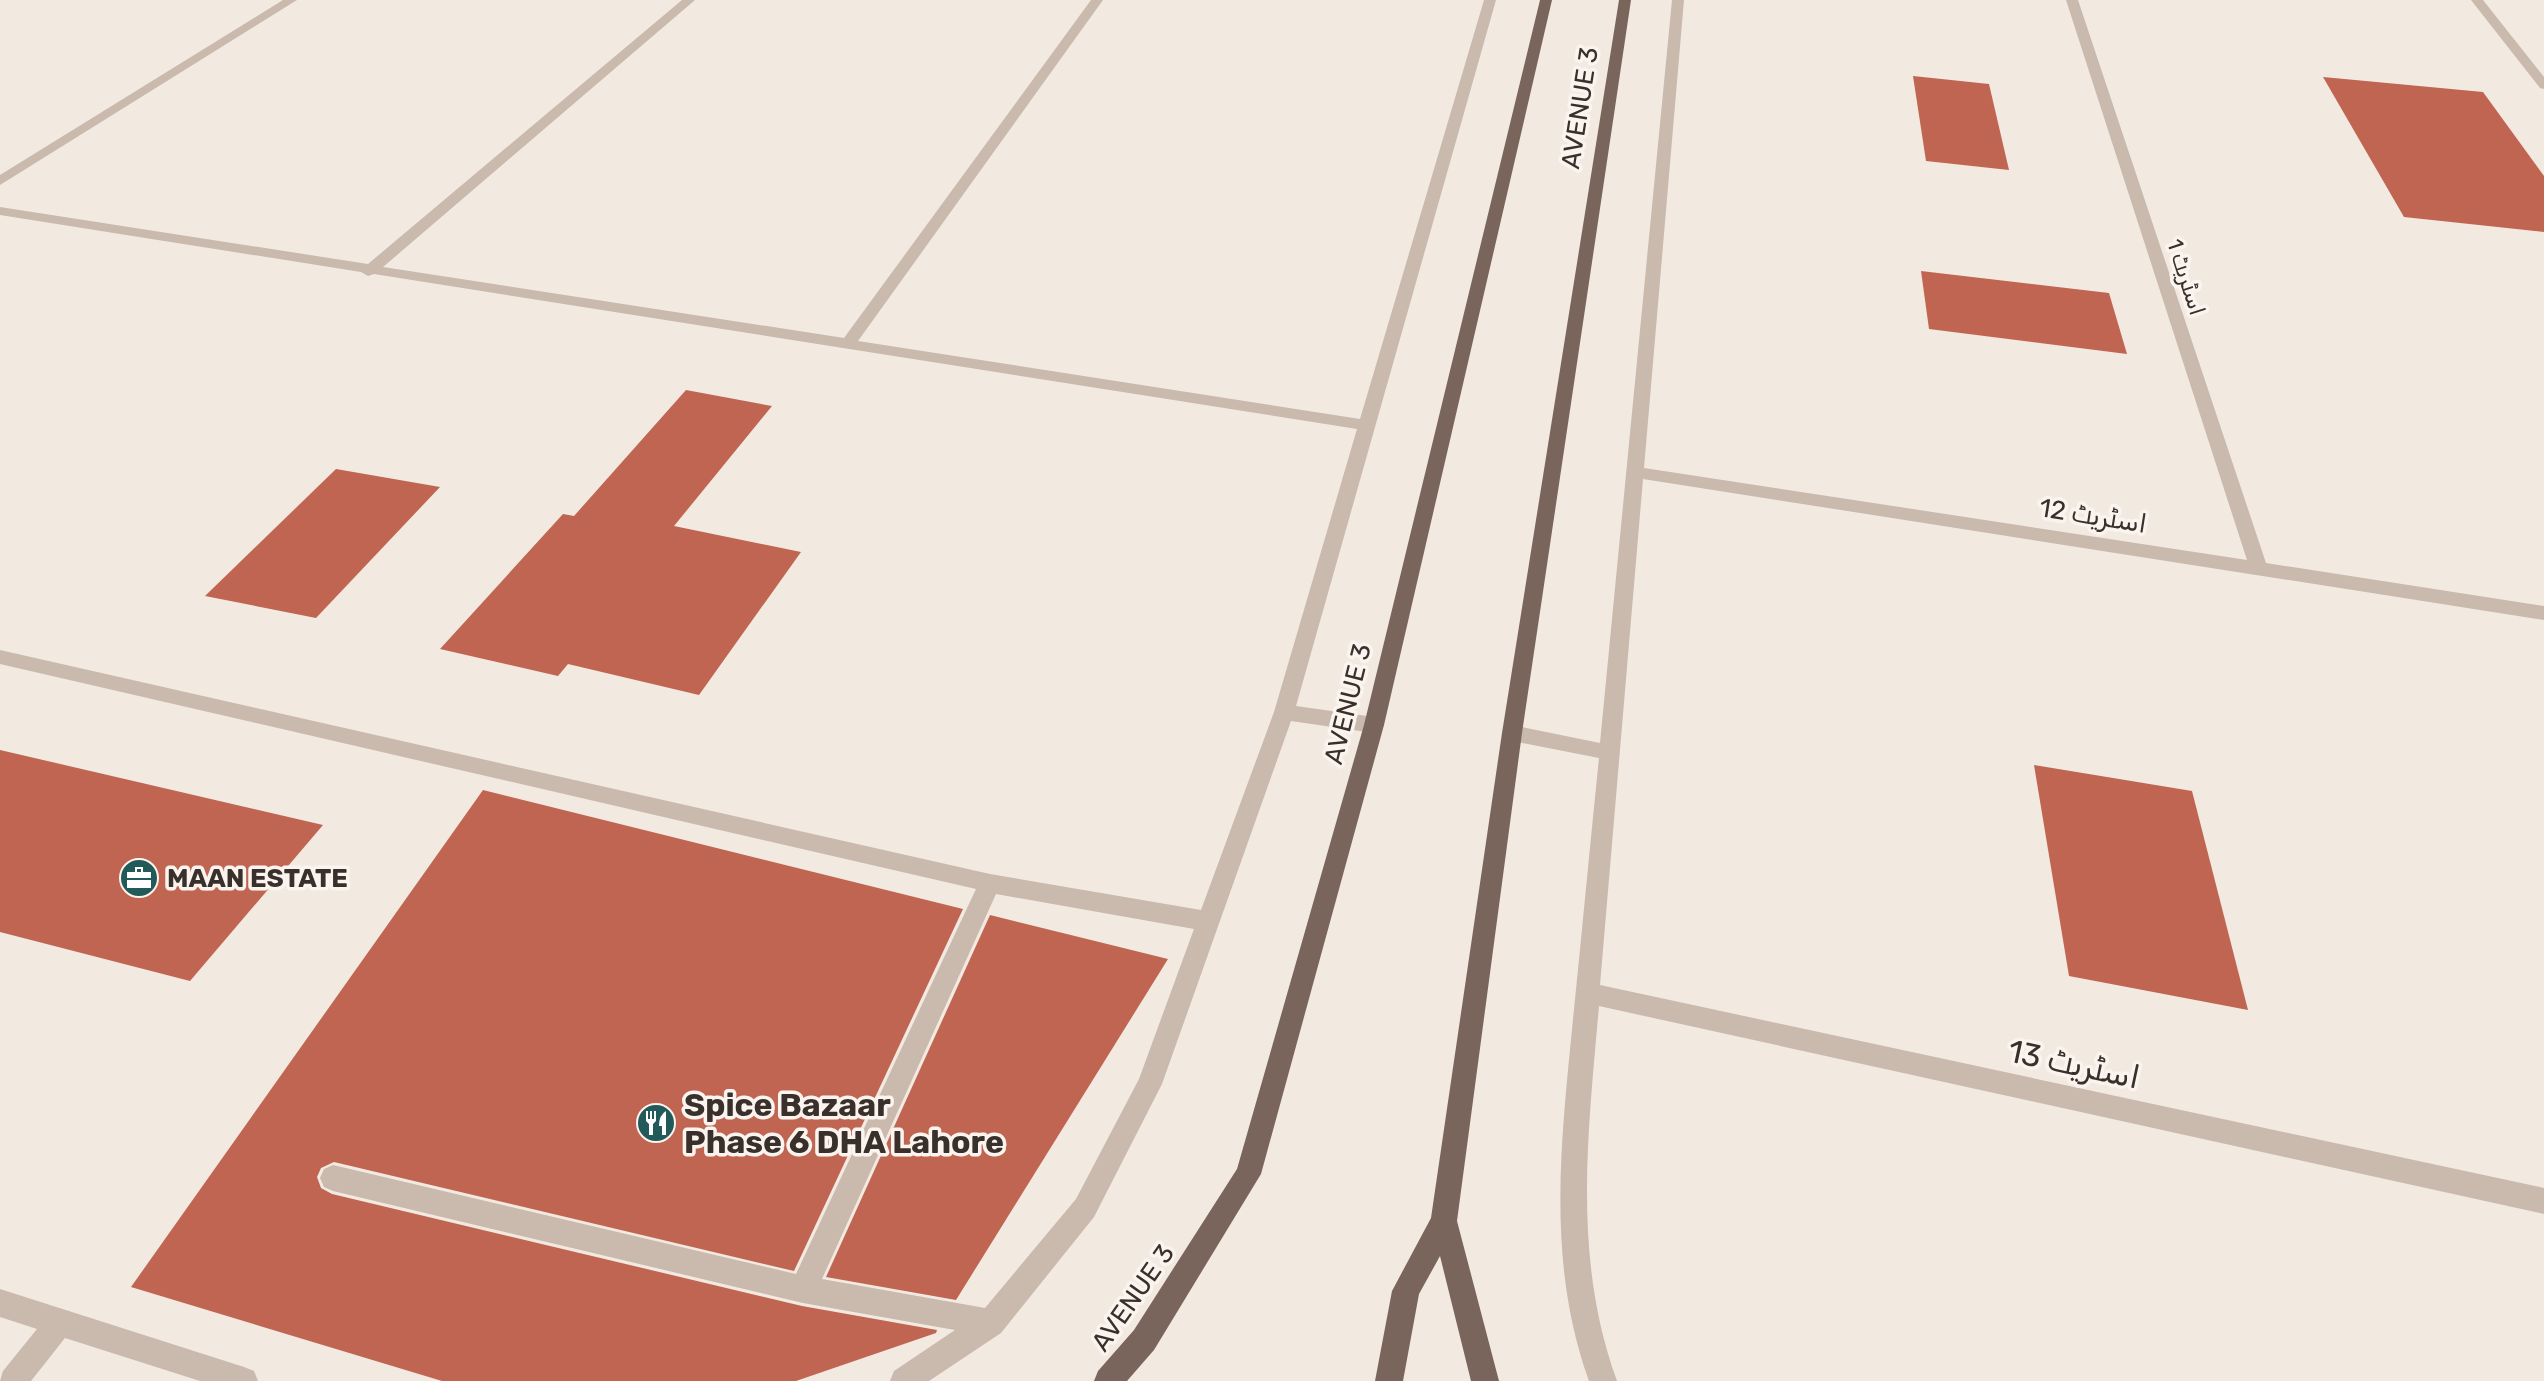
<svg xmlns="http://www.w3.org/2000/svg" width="2544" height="1381" font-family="Rubik,Cairo,sans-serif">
  <rect width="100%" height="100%" fill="#f2e9e1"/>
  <g fill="#c06551">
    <polygon points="1913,76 1989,84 2009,170 1926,161"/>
    <polygon points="2323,77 2483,92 2544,176 2544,232 2404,217"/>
    <polygon points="1921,271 2109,293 2127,354 1929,329"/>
    <polygon points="686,390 772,406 674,526 801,552 699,695 568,664 558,676 440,649 563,514 574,516"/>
    <polygon points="336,469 440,487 316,618 205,596"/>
    <polygon points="0,750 323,825 190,981 0,932"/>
    <polygon points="2034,765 2192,791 2248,1010 2069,976"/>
    <polygon points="483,790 963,909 794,1271 334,1162 321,1168 317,1177 321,1188 332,1194 802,1306 937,1330 936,1333 796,1381 442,1381 131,1287"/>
    <polygon points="990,915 1168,959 956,1300 826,1277"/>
  </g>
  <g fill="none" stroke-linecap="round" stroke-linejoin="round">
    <g fill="#cab9ad" fill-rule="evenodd">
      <polygon points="283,0 297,0 0,185 0,175"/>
      <path d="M682,0H695L383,267L844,338L1091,0H1103L858,341L1360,419L1484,0H1496L1296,706L1374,717L1381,719L1384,725L1381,731L1374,733L1291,721L1162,1084L1094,1217L1001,1333L929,1381H890L894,1371L955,1330L803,1303L333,1191L324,1187L320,1178L324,1169L333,1165L796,1274L976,889L0,664V650L990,874L1201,910L1274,712L1357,429L374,274L368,276L361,272L0,215V207L368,264ZM996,894L1194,929L1139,1079L1076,1199L985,1308L822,1279Z"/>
      <path d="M1672,0H1684L1644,468L2247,560L2066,0H2078L2266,563L2544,606V620L1643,479L1600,985L2544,1188V1214L1599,1006C1588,1133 1572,1258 1617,1381H1589C1546,1262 1561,1142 1573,1019C1582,932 1590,845 1599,758L1512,741L1505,739L1502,733L1505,727L1512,725L1600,743Z"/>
      <polygon points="2471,0 2483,0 2544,77 2544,89 2540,88"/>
      <polygon points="0,1289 244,1367 254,1371 258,1381 200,1381 65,1338 31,1381 0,1381 3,1371 37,1329 0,1317"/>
    </g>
    <g fill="#7a655d" fill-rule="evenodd">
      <polygon points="1540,0 1552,0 1384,725 1261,1174 1154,1350 1127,1381 1094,1381 1098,1371 1134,1330 1237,1169 1364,725"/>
      <polygon points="1619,0 1631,0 1522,733 1457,1221 1499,1381 1471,1381 1440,1256 1419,1294 1403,1381 1375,1381 1392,1291 1431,1218 1502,733"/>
    </g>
  </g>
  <defs>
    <symbol id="office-disc" viewBox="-11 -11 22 22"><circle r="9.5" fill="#225959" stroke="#faf3ee"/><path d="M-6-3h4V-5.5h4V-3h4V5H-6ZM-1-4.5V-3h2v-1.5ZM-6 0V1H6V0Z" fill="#fff"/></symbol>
    <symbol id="restaurant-disc" viewBox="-11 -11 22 22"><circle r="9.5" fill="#225959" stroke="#faf3ee"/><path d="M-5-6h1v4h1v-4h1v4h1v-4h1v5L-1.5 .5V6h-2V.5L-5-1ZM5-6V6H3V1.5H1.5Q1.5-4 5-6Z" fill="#fff"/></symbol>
  </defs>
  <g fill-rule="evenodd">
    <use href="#office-disc" x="117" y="856" width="44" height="44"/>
    <use href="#restaurant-disc" x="634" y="1101" width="44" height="44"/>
  </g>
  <g text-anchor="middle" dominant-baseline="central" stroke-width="7" stroke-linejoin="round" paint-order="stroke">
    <g font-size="22" fill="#392f2b" stroke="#faf3ee">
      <text transform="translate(2186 277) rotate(72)">اسٹریٹ 1</text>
    </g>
    <g font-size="26" fill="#392f2b" stroke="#faf3ee">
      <text transform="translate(1580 108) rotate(-81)">AVENUE 3</text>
      <text transform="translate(2093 516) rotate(9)">اسٹریٹ 12</text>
      <text transform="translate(1348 704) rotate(-76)">AVENUE 3</text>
      <text transform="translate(1133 1298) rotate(-55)">AVENUE 3</text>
    </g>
    <g font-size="26" font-weight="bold" fill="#392f2b" stroke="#faf3ee" text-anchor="start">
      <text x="167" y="878">MAAN ESTATE</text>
    </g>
    <g font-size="32" fill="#392f2b" stroke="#faf3ee">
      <text transform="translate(2074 1064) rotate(12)">اسٹریٹ 13</text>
    </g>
    <g font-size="32" font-weight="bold" fill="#392f2b" stroke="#faf3ee" text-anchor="start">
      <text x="684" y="1105">Spice Bazaar<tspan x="684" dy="37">Phase 6 DHA Lahore</tspan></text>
    </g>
  </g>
</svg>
